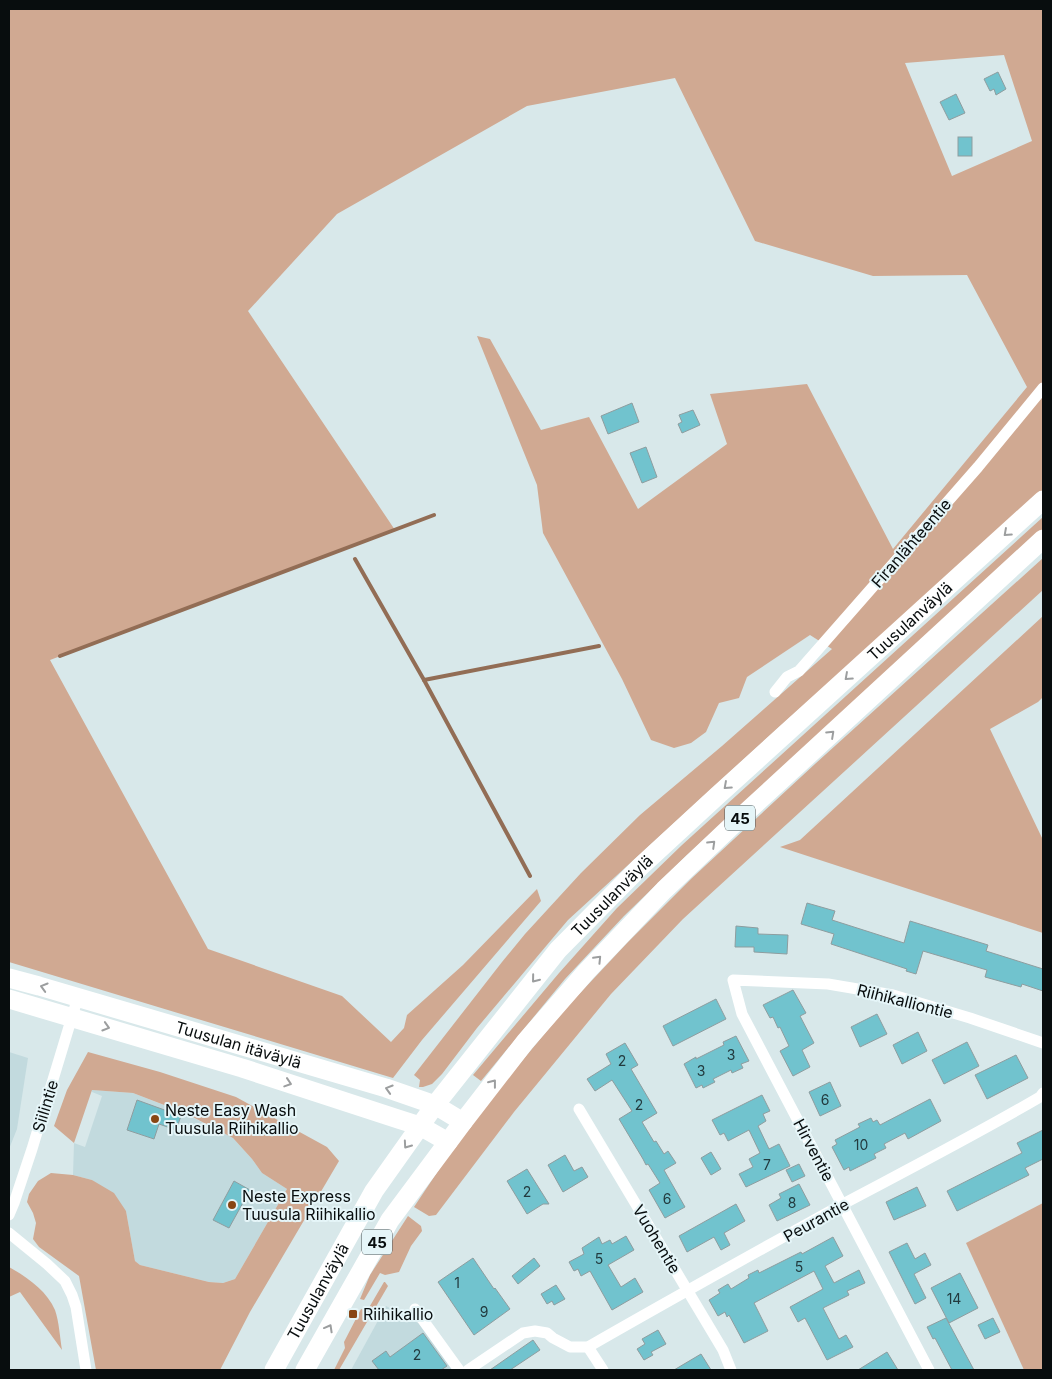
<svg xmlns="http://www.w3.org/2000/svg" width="1052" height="1379" font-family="Inter,sans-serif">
  <rect width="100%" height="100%" fill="#d8e8ea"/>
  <g fill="#c2dade" fill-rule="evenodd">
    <polygon points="9,1052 28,1058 17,1129 9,1149"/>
    <path d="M92,1090L133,1093L184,1113L233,1138L252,1159L262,1173L287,1189L235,1279L223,1283L209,1282L140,1265L135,1261L126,1211L92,1180L73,1175L74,1143L85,1147L102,1096L92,1092ZM137,1101L181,1116L176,1130L159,1124L153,1139L127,1130ZM234,1181L250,1190L229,1228L213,1219Z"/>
    <polygon points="386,1306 420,1324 453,1370 351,1370"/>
  </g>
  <g fill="#d0a992" fill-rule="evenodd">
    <path d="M9,9H1043V492L779,727L568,920L477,1028L442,1074L432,1084L423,1087H419L420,1080L414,1075L502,962L525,934L581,873L640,815L722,746L832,649L810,635L747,677L739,698L719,703L706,732L691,743L674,748L651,740L622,679L543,533L537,485L477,336L490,339L541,430L589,417L638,509L727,444L710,394L807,384L893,549L1027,387L967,275L873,276L755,241L675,78L527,106L337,214L248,311L395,530L50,660L208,949L342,996L391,1042L404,1028L407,1015L463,965L537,889L541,901L422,1040L393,1078L9,962ZM1004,55L1032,141L952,176L905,63Z"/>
    <polygon points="1043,517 1043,530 688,854 624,916 565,979 481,1081 473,1075 559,973 617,908 682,845"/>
    <polygon points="1043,558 1043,590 683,919 611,994 514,1112 436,1215 429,1216 414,1207 450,1153 492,1097 566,1008 628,942 692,878 815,764"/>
    <polygon points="1043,616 1043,697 1038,702 990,729 1043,840 1043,933 780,847 800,840"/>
    <polygon points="88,1052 160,1072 236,1097 327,1147 339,1161 250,1312 220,1370 96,1370 79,1276 39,1247 33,1239 36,1223 33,1213 27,1202 29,1194 38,1181 51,1173 73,1175 92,1180 114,1193 126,1211 135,1261 140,1265 209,1282 223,1283 235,1279 287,1189 262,1173 252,1159 233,1138 185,1113 133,1093 92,1090 74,1143 54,1126 67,1090"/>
    <polygon points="1043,1203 1043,1370 1024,1370 966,1243"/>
    <polygon points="408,1216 421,1226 422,1231 411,1246 399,1272 385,1275 380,1273 364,1300 360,1299 370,1275"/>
    <path d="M9,1267C27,1277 47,1291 55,1310C59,1321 60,1338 62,1350L20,1292L9,1297Z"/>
    <polygon points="384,1282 385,1282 388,1286 339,1370 334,1370 345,1348 344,1342 361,1309 367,1311"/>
  </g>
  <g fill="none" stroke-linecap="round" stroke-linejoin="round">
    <g stroke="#926d55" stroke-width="4">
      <polyline points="355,559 424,680 530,876"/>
      <polyline points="60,656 434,515"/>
      <polyline points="424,680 599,646"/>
    </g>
  </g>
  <g fill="#71c3ce" stroke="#8e9d9f">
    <polygon points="998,72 1006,89 996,95 994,89 990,91 984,79"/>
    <polygon points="956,94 965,113 949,120 940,102"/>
    <rect x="958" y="137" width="14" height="19"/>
    <polygon points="632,403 639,422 608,434 601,416"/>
    <polygon points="693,410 700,425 682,433 678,424 682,422 679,415"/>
    <polygon points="646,447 657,477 642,483 630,453"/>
    <polygon points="807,903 835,911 832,920 904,943 910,921 988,945 986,951 1043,969 1043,991 1022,984 1021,987 985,977 987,970 923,951 916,974 906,971 907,969 831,944 834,934 801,924"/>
    <polygon points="736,926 758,928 758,934 788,935 787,954 754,952 754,947 735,947"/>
    <polygon points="793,990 806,1013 800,1016 814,1043 802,1050 810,1067 793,1076 780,1051 789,1046 780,1027 778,1028 773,1017 770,1018 763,1005"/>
    <polygon points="716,999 726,1019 673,1046 663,1026"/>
    <polygon points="877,1014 887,1034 860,1047 851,1027"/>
    <polygon points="918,1032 927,1051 902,1064 893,1045"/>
    <polygon points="736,1036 749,1061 741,1064 743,1068 732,1073 731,1070 713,1079 715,1082 703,1088 702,1085 696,1088 684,1064 696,1057 696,1059 724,1045 723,1042"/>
    <polygon points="967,1042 979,1066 944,1084 932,1060"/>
    <polygon points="625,1043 638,1065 631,1069 657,1113 642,1122 654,1142 656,1141 664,1154 668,1151 676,1163 664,1170 685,1207 665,1218 649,1190 660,1183 648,1164 646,1165 643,1159 619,1119 632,1111 612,1080 595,1091 587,1079 611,1064 606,1054"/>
    <polygon points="1016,1055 1028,1078 987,1099 975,1075"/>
    <polygon points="830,1082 841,1106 820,1116 809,1092"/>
    <polygon points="762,1095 770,1111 763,1114 766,1121 758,1126 769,1149 779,1144 790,1166 746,1187 739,1174 753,1167 749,1159 760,1153 749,1130 728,1141 724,1133 720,1135 712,1120"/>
    <polygon points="930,1099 941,1121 908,1139 905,1133 884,1144 886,1148 874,1154 876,1158 850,1171 849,1167 844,1170 832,1147 837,1144 835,1140 860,1127 858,1124 871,1118 873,1122 877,1120 880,1125"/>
    <polygon points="137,1100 181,1116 176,1130 159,1124 154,1139 127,1130"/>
    <polygon points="1043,1130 1043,1159 1025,1168 1029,1175 957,1211 947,1191 1022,1153 1017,1143"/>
    <polygon points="711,1152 721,1169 711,1175 701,1158"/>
    <polygon points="565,1155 574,1171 582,1167 588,1177 563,1192 548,1165"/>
    <polygon points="799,1164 805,1176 792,1182 786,1170"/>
    <polygon points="527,1169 549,1204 543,1204 527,1214 507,1181"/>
    <polygon points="234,1181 250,1190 229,1228 213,1220"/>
    <polygon points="799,1184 810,1205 777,1221 769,1205 781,1198 779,1194"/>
    <polygon points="917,1187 926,1206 894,1220 886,1202"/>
    <polygon points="736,1204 745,1221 724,1233 730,1245 721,1250 714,1237 687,1252 679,1236"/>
    <polygon points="626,1236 634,1250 608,1265 621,1287 635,1278 643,1292 612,1310 590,1271 581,1276 578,1269 574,1271 569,1262 584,1254 582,1248 599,1237 602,1244 610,1240 612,1244"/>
    <polygon points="833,1237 843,1256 825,1266 834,1283 859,1270 865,1283 847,1291 849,1295 823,1308 839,1339 846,1335 853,1347 827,1360 805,1318 798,1322 790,1307 823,1289 814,1271 754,1303 768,1331 744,1343 729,1315 727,1317 725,1312 718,1316 709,1300 720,1293 718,1290 728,1284 731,1289 749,1278 748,1275 758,1270 759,1273 801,1252 802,1254"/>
    <polygon points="907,1243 915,1259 925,1253 931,1265 914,1274 926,1298 915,1304 889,1252"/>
    <polygon points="473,1258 494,1289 495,1288 510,1309 474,1335 438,1282"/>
    <polygon points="534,1258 540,1266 518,1284 512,1276"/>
    <polygon points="960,1273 978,1308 949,1323 931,1288"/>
    <polygon points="556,1285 565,1299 554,1305 552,1301 547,1304 541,1294"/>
    <polygon points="946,1318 974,1370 952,1370 935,1338 933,1339 927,1327"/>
    <polygon points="993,1318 1000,1332 985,1339 978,1325"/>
    <polygon points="658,1330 666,1344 651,1352 653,1355 644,1360 637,1349 645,1344 642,1339"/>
    <polygon points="423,1333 447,1366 441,1370 379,1370 372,1361 386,1351 390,1357"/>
    <polygon points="533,1340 540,1350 510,1370 490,1370"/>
    <polygon points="887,1352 898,1370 858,1370"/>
    <polygon points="701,1354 711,1370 674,1370"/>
  </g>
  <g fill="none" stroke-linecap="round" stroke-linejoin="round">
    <g stroke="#fff" stroke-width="11">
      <polyline points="775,692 787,677 799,671 978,467 1043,388"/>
      <polyline points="579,1109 723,1350 731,1370"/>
      <polyline points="9,1215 14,1203 32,1149 78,997"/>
      <polyline points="9,1233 47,1264 65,1281 72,1295 76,1307 86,1370"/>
      <polyline points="415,1309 459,1370"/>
      <polyline points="588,1347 603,1370"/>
      <path d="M468,1370L523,1333L535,1331L547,1333L553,1338L570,1347H588C673,1298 758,1251 843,1204C909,1169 975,1135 1040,1097L1043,1093"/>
      <polyline points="929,1370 742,1014 733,980 828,984 893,995 970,1018 1043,1043"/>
    </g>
    <g stroke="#fff" stroke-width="19">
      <path id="s1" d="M9,978L39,986L386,1088L435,1105L463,1122"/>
      <polyline points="9,999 242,1068 398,1119 420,1126 448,1142"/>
      <path id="s2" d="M274,1370L374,1191L435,1105L558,950L640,867L717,796L1043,500"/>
      <polyline points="305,1370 390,1220 463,1122 525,1042 586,972 664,890 741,817 1043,539"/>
    </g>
  </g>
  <defs><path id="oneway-chevron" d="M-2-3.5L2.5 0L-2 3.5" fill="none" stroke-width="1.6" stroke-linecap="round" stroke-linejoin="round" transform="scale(1.25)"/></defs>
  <g stroke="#9c9e9f">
    <use href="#oneway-chevron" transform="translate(1007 533) rotate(138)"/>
    <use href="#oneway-chevron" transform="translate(848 677) rotate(138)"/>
    <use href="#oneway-chevron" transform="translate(831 734) rotate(-43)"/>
    <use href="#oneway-chevron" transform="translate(727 786) rotate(138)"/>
    <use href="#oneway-chevron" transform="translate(712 844) rotate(-44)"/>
    <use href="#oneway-chevron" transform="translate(598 959) rotate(-46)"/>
    <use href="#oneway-chevron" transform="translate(535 979) rotate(129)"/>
    <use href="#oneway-chevron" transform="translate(44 987) rotate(-164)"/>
    <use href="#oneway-chevron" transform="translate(106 1027) rotate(17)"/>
    <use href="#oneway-chevron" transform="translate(288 1083) rotate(18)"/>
    <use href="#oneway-chevron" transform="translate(493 1083) rotate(-52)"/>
    <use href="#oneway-chevron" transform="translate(389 1089) rotate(-163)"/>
    <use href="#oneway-chevron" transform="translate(407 1145) rotate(125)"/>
    <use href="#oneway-chevron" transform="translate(329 1328) rotate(-61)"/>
  </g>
  <g fill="#884614" stroke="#e5f5f8" stroke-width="2">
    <circle cx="155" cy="1119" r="5"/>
    <circle cx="232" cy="1205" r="5"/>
    <rect x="348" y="1309" width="10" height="10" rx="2.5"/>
  </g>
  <g text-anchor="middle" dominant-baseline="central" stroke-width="4" stroke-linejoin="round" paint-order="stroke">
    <g font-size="14" fill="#223a3e">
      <text x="731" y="1054">3</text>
      <text x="622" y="1060">2</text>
      <text x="701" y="1070">3</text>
      <text x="825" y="1099">6</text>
      <text x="639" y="1104">2</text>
      <text x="861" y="1144">10</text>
      <text x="767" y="1164">7</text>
      <text x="527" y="1191">2</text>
      <text x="667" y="1198">6</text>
      <text x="792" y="1202">8</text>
      <text x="599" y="1258">5</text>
      <text x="799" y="1266">5</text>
      <text x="457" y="1282">1</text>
      <text x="954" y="1298">14</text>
      <text x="484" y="1311">9</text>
      <text x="417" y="1354">2</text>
    </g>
    <g fill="#e5f5f8" stroke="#4a5354" stroke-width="1">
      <rect x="725" y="805.5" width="30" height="25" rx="4"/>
      <rect x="362" y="1229.5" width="30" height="25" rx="4"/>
    </g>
    <g font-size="15" font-weight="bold" fill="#080d0e">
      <text x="740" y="818">45</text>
      <text x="377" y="1242">45</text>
    </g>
    <g font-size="16" fill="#080d0e" stroke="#e5f5f8">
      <text transform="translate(911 543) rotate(-49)">Firanlähteentie</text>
      <text stroke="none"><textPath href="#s2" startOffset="990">Tuusulanväylä</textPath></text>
      <text stroke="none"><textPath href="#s2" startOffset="585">Tuusulanväylä</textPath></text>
      <text transform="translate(905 1001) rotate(14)">Riihikalliontie</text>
      <text stroke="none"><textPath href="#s1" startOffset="239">Tuusulan itäväylä</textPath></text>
      <text transform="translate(45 1106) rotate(-73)">Siilintie</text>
      <text transform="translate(814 1150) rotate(62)">Hirventie</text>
      <text transform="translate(816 1220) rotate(-29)">Peurantie</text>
      <text transform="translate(657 1239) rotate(59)">Vuohentie</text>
      <text stroke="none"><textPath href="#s2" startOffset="90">Tuusulanväylä</textPath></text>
    </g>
    <g font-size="16" fill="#080d0e" stroke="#e5f5f8" text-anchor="start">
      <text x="165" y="1110">Neste Easy Wash<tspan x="165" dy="18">Tuusula Riihikallio</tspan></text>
      <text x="242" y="1196">Neste Express<tspan x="242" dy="18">Tuusula Riihikallio</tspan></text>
      <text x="363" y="1314">Riihikallio</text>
    </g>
  </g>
  <rect width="1052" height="1379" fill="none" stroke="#080d0e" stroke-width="20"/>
</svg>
